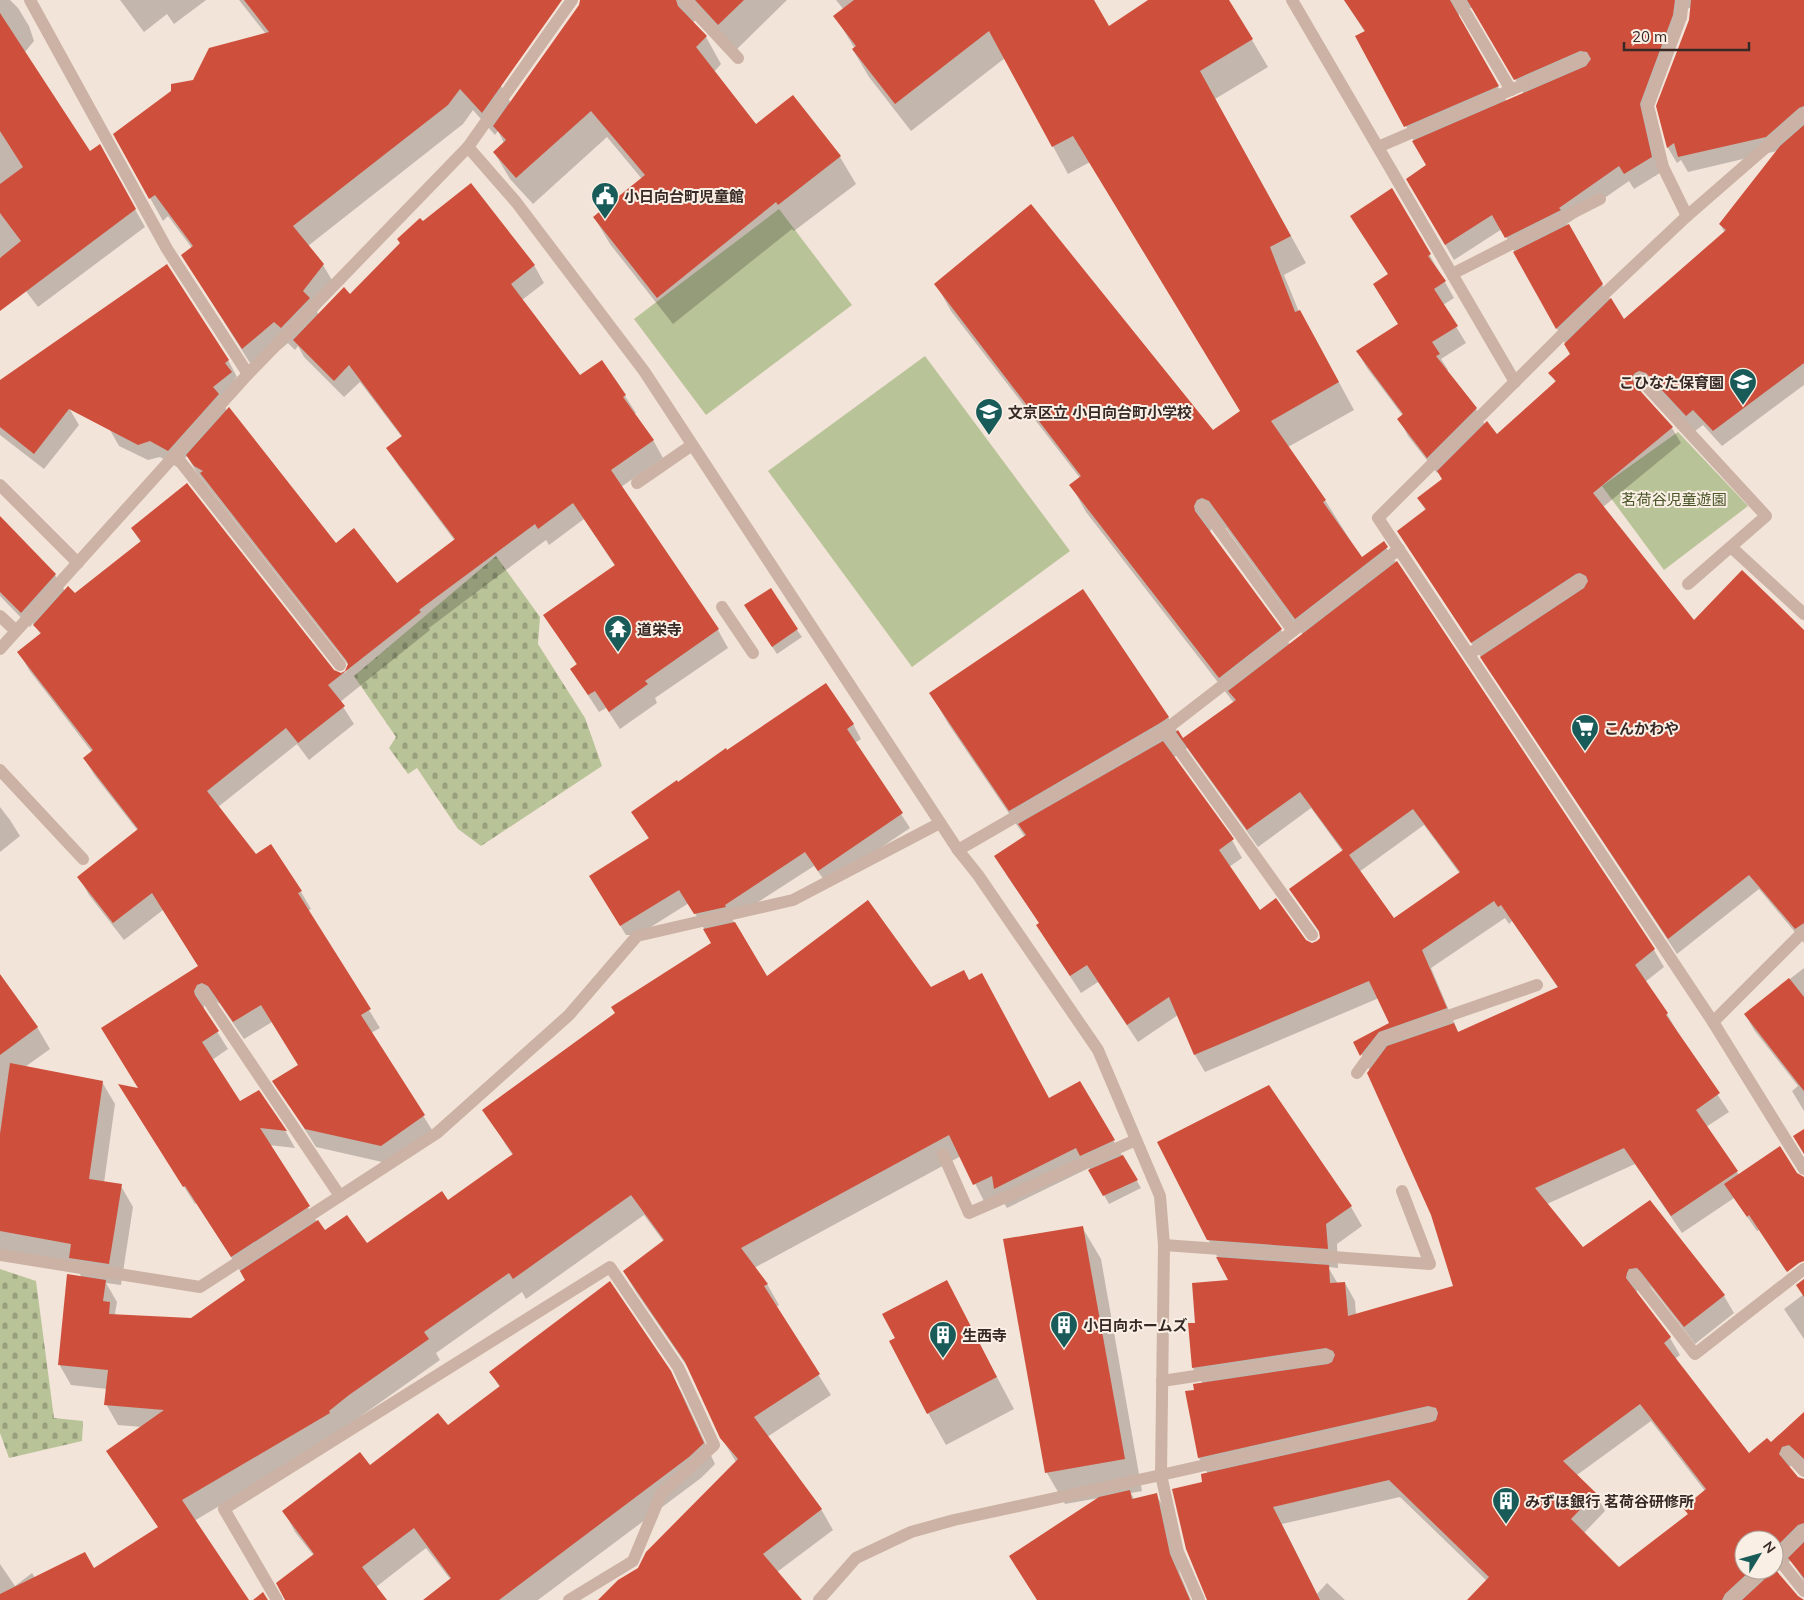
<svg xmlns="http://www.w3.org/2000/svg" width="1804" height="1600" font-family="Mulish,'Noto Sans JP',sans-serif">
  <defs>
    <pattern id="cemetery-stones" width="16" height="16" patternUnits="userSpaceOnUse" patternTransform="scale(1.25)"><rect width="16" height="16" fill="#b9c398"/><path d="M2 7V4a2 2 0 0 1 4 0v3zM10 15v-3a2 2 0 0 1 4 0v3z" fill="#979f7c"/></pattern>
  </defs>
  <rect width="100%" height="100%" fill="#f3e4d9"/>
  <g fill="url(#cemetery-stones)">
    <polygon points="496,556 540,617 538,644 585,718 602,766 481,846 458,829 417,768 408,774 389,748 396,737 354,676"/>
    <polygon points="0,1269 36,1281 54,1418 83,1421 82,1441 9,1458 0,1433"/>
  </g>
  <g fill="#b9c398">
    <polygon points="779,209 852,305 706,415 634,319"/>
    <polygon points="925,356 1070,551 912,667 768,471"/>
    <polygon points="1678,432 1748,506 1664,570 1602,486"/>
  </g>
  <g fill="#0003" fill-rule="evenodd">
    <polygon points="0,0 10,0 18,8 29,26 34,41 24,53 90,153 109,163 145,227 38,307 0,257"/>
    <polygon points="120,0 206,0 174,24 167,14 144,32"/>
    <polygon points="239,0 555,0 501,86 511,103 600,0 787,0 735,51 702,19 694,21 693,23 706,37 721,64 714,72 755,126 840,157 856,184 794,231 792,229 673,324 610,244 594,217 642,179 607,137 533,204 510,179 494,152 504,143 498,131 495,135 473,110 463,124 308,246 323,265 336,287 317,312 319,315 350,296 534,265 544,283 522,300 580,377 601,362 625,396 636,413 634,414 653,440 663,458 621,487 718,630 728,648 655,698 657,703 620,729 606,708 599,712 571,669 577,665 545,615 615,566 584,519 549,545 546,540 429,628 430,630 340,702 354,724 309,760 297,744 218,807 256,855 301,892 311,909 308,911 380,1028 371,1033 434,1133 391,1164 316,1147 274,1081 300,1065 272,1022 244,1039 220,1004 213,1000 208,1001 204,1006 204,1011 228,1049 212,1060 240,1103 258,1091 286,1132 295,1148 269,1145 317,1222 324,1231 367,1245 448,1201 513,1156 484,1110 713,944 689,903 638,935 626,935 598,890 649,839 632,812 726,751 853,724 861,739 855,743 910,828 827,884 814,866 732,919 766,977 931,989 1049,1100 1080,1083 1141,1188 1109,1204 1089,1168 1007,1208 1001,1198 986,1205 961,1156 754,1268 767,1284 779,1305 776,1307 831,1395 767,1437 821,1509 833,1530 777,1572 801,1600 600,1600 639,1568 736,1462 721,1437 691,1372 636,1292 624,1272 664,1242 644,1215 526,1299 522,1292 436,1353 440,1360 361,1416 341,1434 194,1521 247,1600 0,1600 0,1564 15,1586 32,1573 35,1578 94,1570 162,1531 121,1470 119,1470 108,1451 142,1427 118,1425 106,1404 107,1389 71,1385 59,1364 82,1278 74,1263 0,1250 0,976 37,1027 50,1049 25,1067 102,1082 115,1104 104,1183 121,1186 133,1207 121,1285 106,1283 117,1302 115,1313 117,1316 191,1319 246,1280 196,1203 195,1204 130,1102 140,1089 199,967 163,910 124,940 89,895 79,877 138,831 95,776 84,758 92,752 29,670 19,652 41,635 33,623 30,627 0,596 0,517 55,575 65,591 75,595 141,543 132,528 333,671 341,674 346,672 349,666 197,473 187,456 177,467 160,457 148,460 119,446 110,430 228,360 237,377 235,379 240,389 223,403 227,411 336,544 397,585 455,541 398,465 387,448 402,437 360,382 344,397 304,357 298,346 295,350 288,343 255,371 182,255 192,248 168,216 163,221 150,198 194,81 266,34"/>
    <path d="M836,0H1092L1108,27L1151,0H1228L1252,40L1268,67L1215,99L1306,263L1284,275L1299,312L1315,338L1354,410L1288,447L1325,500L1362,559L1383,543L1654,950L1664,967L1645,982L1667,1014L1677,1031L1676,1032L1729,1112L1706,1127L1739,1175L1804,1177V1258L1786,1271L1759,1230L1757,1231L1734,1198L1682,1233L1635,1164L1547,1204L1582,1249L1650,1201L1724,1296L1734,1313L1695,1344L1652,1288L1648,1285L1639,1287L1636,1293L1670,1338L1680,1355L1675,1359L1749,1455L1771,1443L1804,1414V1465L1792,1464L1789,1468L1797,1478L1804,1479V1581L1791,1560L1777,1572L1797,1597L1804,1600H1469L1487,1581L1400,1497L1282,1524L1317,1594L1327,1583L1345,1600H1208L1204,1483L1208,1474L1199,1458L1187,1392L1195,1391L1203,1384L1193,1368L1190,1324H1197L1230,1281L1208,1239L1268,1086L1351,1207L1362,1226L1337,1244L1338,1268L1328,1267L1338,1284L1345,1283L1355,1301L1356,1315L1454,1287L1433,1214L1370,1071L1355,1042L1391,1024L1379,998L1205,1072L1195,1055L1178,1015L1138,1042L1098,982L1081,993L1048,943L1038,925L1040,924L1006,874L1025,837L949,725L931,694L1168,717L1183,740L1234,703L1086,512L1071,485L1080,478L951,311L936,284L1213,432L1241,412L1090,162L1068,174L1005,58L911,131L869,77L853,50L855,49L835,16L844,10ZM1212,527L1226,528L1303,635L1290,645L1281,630L1210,532ZM1187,748L1258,847L1311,808L1343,852L1291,889L1320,934V939L1312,944L1305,941L1260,912L1229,867L1242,858L1232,840L1173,758ZM1424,825L1460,874L1393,920L1359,872ZM1505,918L1509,924L1512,921L1559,989L1459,1034L1431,968ZM1651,1421L1705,1491L1685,1508L1688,1515L1619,1568L1584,1533L1605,1511L1595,1493L1577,1475ZM1744,1540H1774V1570H1744Z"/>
    <path d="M1344,0H1804V385L1722,446L1703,425L1695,431L1644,388L1640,393L1672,428L1681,443L1603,507L1694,621L1804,632V943L1759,889L1677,954L1398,532L1426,511L1418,498L1443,480L1438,472L1437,473L1408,436L1399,419L1403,416L1367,368L1357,351L1399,324L1389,275L1361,232L1392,189L1454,298L1443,305L1466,343L1441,359L1448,370L1446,371L1476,409L1485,425L1496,436L1556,383L1550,373L1571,354L1502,229L1454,260L1407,179L1427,166L1406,126L1365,32ZM1463,8H1471L1475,11L1524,94L1507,102L1459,21V12ZM1689,8H1691L1690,18L1658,107L1668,148L1677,163L1681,160L1688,172L1777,151L1720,224L1725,233L1623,321L1567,224L1629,181L1634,189L1660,173L1648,120L1683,14Z"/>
    <polygon points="0,382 69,408 79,425 44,469 0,435"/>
    <polygon points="750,614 797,630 802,637 777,654"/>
    <polygon points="0,807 10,820 20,836 0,852"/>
    <polygon points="1804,968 1804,1111 1792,1091 1798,1086 1754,1030 1745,1014"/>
    <polygon points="1082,1227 1101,1259 1142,1491 1131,1493 1134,1499 1156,1494 1166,1512 1180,1574 1191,1600 1037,1600 1010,1556 1099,1498 1065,1504 1047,1473 1005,1240"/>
    <polygon points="946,1282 1014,1409 946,1445 928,1413 897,1338"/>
    <polygon points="1804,1294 1804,1339 1784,1309"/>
    <polygon points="491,1372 670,1372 682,1393 715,1464 701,1478 538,1600 425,1600 451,1580 426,1548 376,1587 386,1600 286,1600 314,1556 295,1532 284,1511 447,1427 500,1388"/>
  </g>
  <g fill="#ce503c" fill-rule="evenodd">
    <polygon points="244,0 562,0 482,113 460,89 448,105 293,226 324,264 303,291 310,298 281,328 274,322 242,349 181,255 193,246 155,195 149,199 113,134 171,91 171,84 193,80 209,48 269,32"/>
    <polygon points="580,0 676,0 678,6 707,36 696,47 756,124 793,95 841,156 778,205 776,202 657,298 593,217 645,175 591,111 516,178 493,152 506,140 493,126 579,5"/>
    <polygon points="695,0 744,0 718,25"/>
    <polygon points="854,0 1094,0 1109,26 1148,0 1229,0 1253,39 1200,71 1291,236 1270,247 1295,312 1300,310 1339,382 1271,421 1326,500 1323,502 1362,557 1384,541 1388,547 1295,619 1209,501 1202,498 1197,500 1194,506 1195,511 1282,629 1219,678 1069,485 1081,476 934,284 1031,204 1213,430 1240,411 1073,136 1052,147 989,31 895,104 852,49 856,46 833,16"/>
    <polygon points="1344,0 1450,0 1499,86 1404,127 1355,36 1365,31"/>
    <polygon points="1467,0 1675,0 1673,15 1640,104 1652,157 1624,174 1619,166 1559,208 1561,210 1505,238 1492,215 1445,245 1406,179 1426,165 1412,141 1586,66 1591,59 1587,52 1580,51 1514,80"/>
    <polygon points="1691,0 1804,0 1804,106 1799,108 1766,137 1678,157 1674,143 1667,148 1656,106 1689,20"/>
    <polygon points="0,13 90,151 100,144 136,209 0,311 0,258 21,241 0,213 0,184 23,167 0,131"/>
    <polygon points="1804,125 1804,363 1713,431 1693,410 1686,416 1646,373 1639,371 1635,373 1632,377 1634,384 1673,427 1593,493 1694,620 1742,570 1804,630 1804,923 1795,929 1749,875 1668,939 1480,657 1584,588 1588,581 1586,576 1580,573 1576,574 1471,643 1397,531 1426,509 1417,498 1442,479 1437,471 1487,421 1497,434 1556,381 1548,373 1570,354 1564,344 1611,298 1624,319 1726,230 1719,224 1780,146"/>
    <polygon points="471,183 535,265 511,284 580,375 602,360 626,395 623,397 654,440 611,470 719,629 645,681 648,684 609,712 595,691 588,695 570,669 577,664 543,615 615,565 573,503 538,529 535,524 419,610 421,612 328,685 345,706 298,743 286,728 207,791 256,854 271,844 302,891 298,893 371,1009 361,1015 425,1115 381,1146 305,1129 272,1081 298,1065 261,1005 233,1022 208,986 202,983 197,985 194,991 195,995 219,1031 202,1042 240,1101 259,1090 287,1131 260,1128 310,1206 231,1257 185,1186 183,1187 118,1084 138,1088 101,1028 198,966 152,893 113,923 77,877 138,829 83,758 93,750 17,652 41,633 33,625 68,586 75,593 141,541 131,528 187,483 334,670 341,673 345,671 348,664 346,660 200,473 203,471 194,466 186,455 229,407 336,543 354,528 397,583 455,539 386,448 402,436 349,365 334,381 293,340 344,287 350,294 400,243 397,239 420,218 423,221"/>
    <polygon points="1392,188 1431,254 1428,256 1446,281 1434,289 1458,326 1432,342 1440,354 1436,356 1477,408 1427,458 1397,419 1403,414 1356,351 1398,324 1373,284 1388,274 1350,216"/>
    <polygon points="1569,224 1603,284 1556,329 1513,252"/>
    <polygon points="167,264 229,360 225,363 232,372 213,387 219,394 168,451 150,441 138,445 69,409 34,454 0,427 0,380"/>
    <polygon points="0,516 56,574 21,613 0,592"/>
    <path d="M1397,561L1655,949L1635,965L1668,1013L1666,1015L1720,1093L1696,1110L1738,1171L1671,1216L1624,1148L1535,1188L1583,1247L1650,1200L1725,1295L1684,1327L1640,1271L1637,1268L1629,1269L1627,1273L1626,1278L1671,1337L1664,1343L1749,1453L1767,1438L1771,1442L1804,1412V1459L1789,1445L1782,1447L1779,1454L1798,1477L1804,1479V1523L1798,1525L1774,1549V1540H1744V1570H1751L1725,1594L1722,1600H1467L1489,1577L1389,1480L1273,1507L1320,1600H1207L1186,1549L1172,1489L1202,1482L1201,1474L1432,1422L1436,1420L1438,1413L1436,1408L1428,1406L1198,1458L1185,1391L1194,1390L1193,1384L1328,1364L1332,1362L1335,1355L1333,1351L1326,1348L1192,1368L1188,1323H1195L1192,1283L1228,1280L1216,1257L1329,1265L1330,1283L1345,1282L1348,1316L1453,1286L1431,1215L1367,1073L1387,1046L1454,1023L1458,1032L1558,987L1501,905L1498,907L1494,901L1422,950L1447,1008L1379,1032L1360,1056L1353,1042L1389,1023L1369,981L1194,1055L1169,997L1127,1025L1087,965L1070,976L1036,925L1039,923L994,856L1026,835L1018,824L1163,741L1234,839L1219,850L1260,910L1276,898L1306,940L1312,943L1317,941L1320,938L1319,931L1289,889L1343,850L1300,792L1247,830L1176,732L1178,730L1183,738L1236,700L1228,691ZM1413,809L1460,872L1394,918L1349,855ZM1640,1404L1706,1489L1683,1508L1688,1514L1619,1567L1571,1519L1596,1493L1563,1461Z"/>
    <polygon points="771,588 798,629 772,647 744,605"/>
    <polygon points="1083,589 1169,717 1160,723 1009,811 929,693"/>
    <polygon points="826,683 854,724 847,729 903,813 818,871 805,852 725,905 726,907 694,914 679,890 620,926 589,876 649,838 631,812 677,780 678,782 726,748 727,750"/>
    <polygon points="868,900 931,987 964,970 969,980 982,973 1049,1098 1080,1081 1115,1140 1080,1156 1076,1148 994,1189 992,1176 973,1185 949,1135 741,1248 768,1284 764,1286 820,1374 754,1417 822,1509 763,1554 802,1600 598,1600 618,1580 638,1568 646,1552 738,1459 720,1438 685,1362 623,1271 664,1240 631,1195 513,1279 509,1273 424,1332 429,1339 349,1395 329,1411 330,1413 182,1500 249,1600 0,1600 0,1594 85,1552 94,1568 158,1527 106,1451 164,1410 104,1405 108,1370 58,1365 67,1274 106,1280 103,1301 110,1302 109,1314 191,1318 245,1280 240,1271 318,1220 325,1230 347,1215 367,1243 442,1191 448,1200 513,1154 482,1110 615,1013 611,1007 711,943 703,929 735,922 767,976"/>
    <polygon points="0,974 38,1027 0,1055"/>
    <polygon points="1789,978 1804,997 1804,1091 1744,1014"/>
    <polygon points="10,1063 103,1081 89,1179 122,1184 109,1264 69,1258 71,1244 0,1231 0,1134"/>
    <polygon points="1269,1085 1352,1206 1326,1224 1328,1249 1207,1240 1157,1142"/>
    <polygon points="1804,1129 1804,1154 1793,1136"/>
    <polygon points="1780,1146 1797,1173 1804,1177 1804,1261 1799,1263 1787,1272 1749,1215 1747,1217 1724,1184"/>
    <polygon points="1123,1155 1138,1180 1103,1196 1088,1170"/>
    <polygon points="1083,1226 1125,1459 1045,1473 1003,1239"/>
    <polygon points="1804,1279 1804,1297 1796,1285"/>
    <polygon points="947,1280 997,1377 927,1414 889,1341 895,1338 882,1314"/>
    <polygon points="610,1281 671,1371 704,1443 689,1457 499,1600 423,1600 451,1578 414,1528 362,1567 387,1600 285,1600 276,1583 314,1554 282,1511 360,1452 370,1465 438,1413 448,1425 500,1386 489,1372"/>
    <polygon points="1130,1490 1132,1499 1157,1493 1170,1554 1190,1600 1037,1600 1009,1556 1099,1497"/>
    <polygon points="1804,1542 1804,1578 1788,1558"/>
    <polygon points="1774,1568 1798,1596 1804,1600 1742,1600 1768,1576 1771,1570 1774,1570"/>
    <polygon points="263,1592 268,1600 253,1600"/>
  </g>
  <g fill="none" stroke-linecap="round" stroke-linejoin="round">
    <g stroke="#ccb2a4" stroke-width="12">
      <polyline points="684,0 738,58"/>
      <polyline points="1458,0 1511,90"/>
      <polyline points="1681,17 1648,106 1663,167 1687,216"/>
      <polyline points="1378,147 1583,59"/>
      <polyline points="1452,274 1600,199"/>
      <polyline points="1640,379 1766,516 1688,584"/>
      <polyline points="176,456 340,665"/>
      <polyline points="637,483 692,445"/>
      <polyline points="0,485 78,563"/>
      <polyline points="1202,506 1293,631"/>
      <polyline points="1731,547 1804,614"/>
      <polyline points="722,607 753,653"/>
      <polyline points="0,616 16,631"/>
      <polyline points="0,770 83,859"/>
      <polyline points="202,991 340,1196"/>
      <polyline points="1357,1073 1382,1039 1537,985"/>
      <polyline points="943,1154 969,1213 1136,1140"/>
      <polyline points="1164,1245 1430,1264 1402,1191"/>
      <polyline points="1634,1276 1695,1354 1804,1269"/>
      <polyline points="1162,1381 1327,1356"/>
      <polyline points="1787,1453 1804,1471"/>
      <polyline points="1161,1475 1430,1414"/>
      <polyline points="1777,1557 1804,1591"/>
      <polyline points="1774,1560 1804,1531"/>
      <polyline points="1730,1600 1763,1570"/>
    </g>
    <g stroke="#ccb2a4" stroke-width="12">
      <polyline points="30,0 167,249 248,374"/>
      <polyline points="1292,0 1515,382"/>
      <polyline points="1681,17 1683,0"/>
      <polyline points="1804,114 1687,216 1582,315 1378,518 1713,1022 1804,1169"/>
      <polyline points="468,147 516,202 644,371 958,850 978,875 1098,1050 1160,1196 1164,1245 1161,1475 1178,1552 1199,1600"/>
      <polyline points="0,649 248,374 468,147 572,0"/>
      <polyline points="1469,654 1580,581"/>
      <polyline points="1165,730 1312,935"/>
      <polyline points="958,850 1165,730 1399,549"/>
      <polyline points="1713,1022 1804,931"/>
      <polyline points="0,1255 200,1287 437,1133 569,1015 637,936 793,900 940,823"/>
      <polyline points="277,1600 224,1509 610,1267 678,1367 714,1445 661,1494 633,1561 569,1600"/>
      <polyline points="819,1600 856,1558 911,1532 954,1520 1161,1475"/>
    </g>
  </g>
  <defs>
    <symbol id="civic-pin" viewBox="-11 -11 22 30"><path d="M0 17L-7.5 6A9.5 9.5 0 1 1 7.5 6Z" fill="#195b58" stroke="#faefe5"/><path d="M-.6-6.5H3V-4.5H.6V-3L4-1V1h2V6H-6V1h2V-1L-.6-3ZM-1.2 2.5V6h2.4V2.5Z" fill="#fff"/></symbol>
    <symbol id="school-pin" viewBox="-11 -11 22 30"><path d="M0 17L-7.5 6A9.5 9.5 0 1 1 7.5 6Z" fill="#195b58" stroke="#faefe5"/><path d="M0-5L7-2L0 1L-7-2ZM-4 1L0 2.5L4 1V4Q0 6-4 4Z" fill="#fff"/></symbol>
    <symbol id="temple-pin" viewBox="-11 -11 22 30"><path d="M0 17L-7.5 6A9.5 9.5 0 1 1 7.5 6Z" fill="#195b58" stroke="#faefe5"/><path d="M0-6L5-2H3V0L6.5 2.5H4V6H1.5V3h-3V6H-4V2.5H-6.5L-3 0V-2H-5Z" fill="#fff"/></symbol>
    <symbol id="supermarket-pin" viewBox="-11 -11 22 30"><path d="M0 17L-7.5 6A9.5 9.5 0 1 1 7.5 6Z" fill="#195b58" stroke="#faefe5"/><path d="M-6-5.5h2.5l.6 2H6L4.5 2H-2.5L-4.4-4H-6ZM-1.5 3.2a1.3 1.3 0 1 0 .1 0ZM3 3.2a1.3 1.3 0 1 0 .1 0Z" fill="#fff"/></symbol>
    <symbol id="building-pin" viewBox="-11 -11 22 30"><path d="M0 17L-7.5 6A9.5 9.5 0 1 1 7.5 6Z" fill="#195b58" stroke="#faefe5"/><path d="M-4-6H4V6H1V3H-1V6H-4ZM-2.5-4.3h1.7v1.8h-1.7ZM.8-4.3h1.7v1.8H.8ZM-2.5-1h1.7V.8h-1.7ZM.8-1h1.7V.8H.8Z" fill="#fff"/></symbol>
  </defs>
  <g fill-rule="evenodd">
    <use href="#civic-pin" x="589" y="180" width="32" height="43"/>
    <use href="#school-pin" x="1727" y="366" width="32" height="43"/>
    <use href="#school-pin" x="973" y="396" width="32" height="43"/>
    <use href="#temple-pin" x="602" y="613" width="32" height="43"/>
    <use href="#supermarket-pin" x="1569" y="712" width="32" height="43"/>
    <use href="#building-pin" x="1048" y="1309" width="32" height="43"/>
    <use href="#building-pin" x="927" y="1319" width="32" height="43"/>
    <use href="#building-pin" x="1490" y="1485" width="32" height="43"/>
  </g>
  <g text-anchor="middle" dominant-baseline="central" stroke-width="4" stroke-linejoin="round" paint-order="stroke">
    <g font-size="15" font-weight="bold" fill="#372a26" stroke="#faefe5" text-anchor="start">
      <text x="624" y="196">小日向台町児童館</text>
      <text x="1724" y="382" text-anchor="end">こひなた保育園</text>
      <text x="1008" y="412">文京区立 小日向台町小学校</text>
      <text x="637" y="629">道栄寺</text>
      <text x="1604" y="728">こんかわや</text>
      <text x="1083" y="1325">小日向ホームズ</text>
      <text x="962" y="1335">生西寺</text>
      <text x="1525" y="1501">みずほ銀行 茗荷谷研修所</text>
    </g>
    <g font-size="15" fill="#4a5628" stroke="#faefe5">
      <text x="1674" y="499">茗荷谷児童遊園</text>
    </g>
  </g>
  <g transform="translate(1759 1555) rotate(53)"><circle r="24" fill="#faefe5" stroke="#aca099"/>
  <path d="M0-4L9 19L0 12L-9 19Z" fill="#195b58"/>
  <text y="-8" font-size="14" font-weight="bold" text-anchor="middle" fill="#372a26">N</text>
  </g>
  <path d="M1624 42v8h125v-8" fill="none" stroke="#372a26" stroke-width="2.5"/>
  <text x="1632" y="42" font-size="15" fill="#372a26" stroke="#faefe5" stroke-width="4" paint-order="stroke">20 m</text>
</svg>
